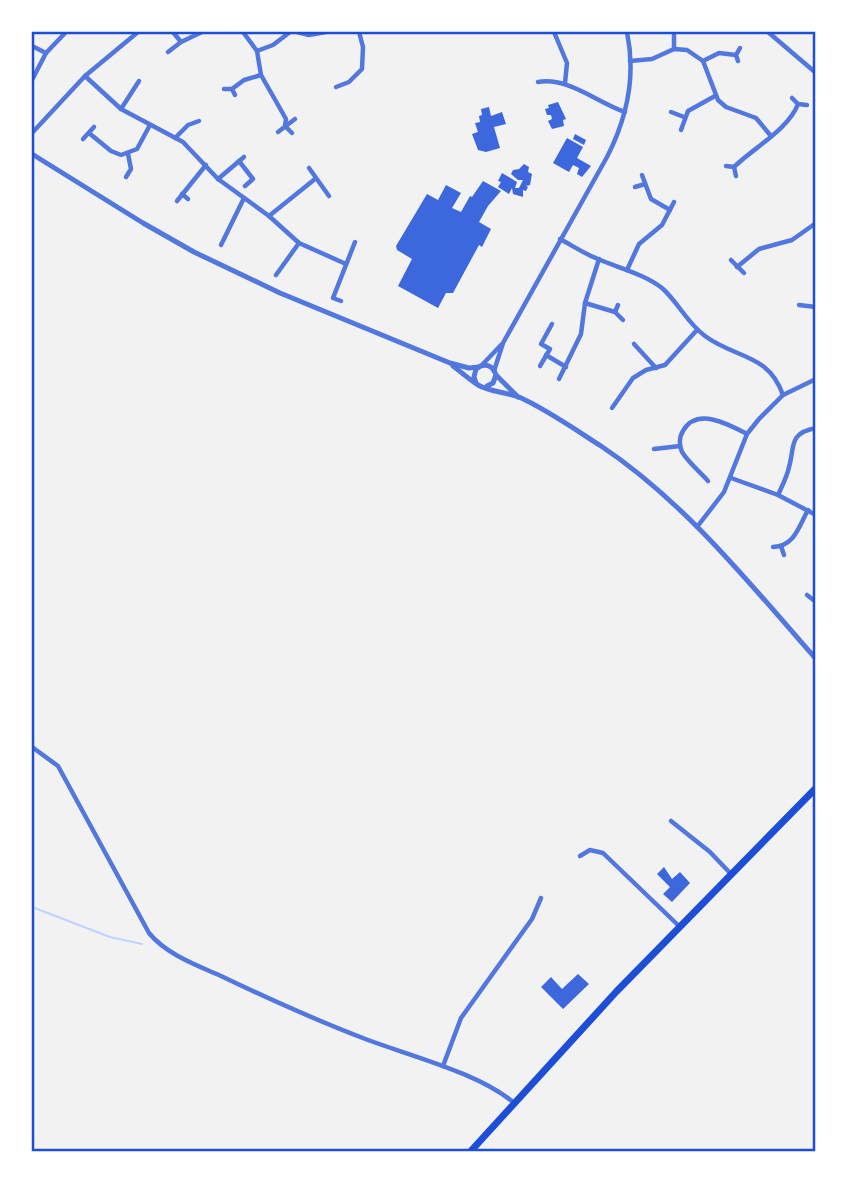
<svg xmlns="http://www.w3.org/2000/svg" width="847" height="1183" font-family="Raleway,sans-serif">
  <rect width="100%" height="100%" fill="#f2f2f2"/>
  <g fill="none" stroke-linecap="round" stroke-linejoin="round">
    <polyline stroke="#bfd3fe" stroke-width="2" points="32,907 110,937 142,944"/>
  </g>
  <g fill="#3d67dc">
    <polygon points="558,102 566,119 563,120 564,126 552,129 548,121 552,119 551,115 547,115 545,109 549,108 548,105"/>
    <polygon points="489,107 491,116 502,112 506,124 494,127 500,148 486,152 478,150 472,134 478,132 475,123 480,122 479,116 482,115 481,109"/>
    <polygon points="575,134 586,140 584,145 573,139"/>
    <polygon points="567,138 583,147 577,158 591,166 582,177 577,174 579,168 573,165 569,172 553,163"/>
    <polygon points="524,164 529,167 528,172 532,174 530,185 526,186 528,187 526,191 523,190 523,197 513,194 512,188 509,194 498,187 501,182 498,181 502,173 517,182 515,188 519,188 523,180 518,180 511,174 513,170 519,169"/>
    <polygon points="483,181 501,191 488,206 479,222 491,229 482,247 479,245 453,293 446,293 438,308 398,286 412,259 397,250 396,246 427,194 438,200 446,185 461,193 452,208 461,212 470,196 472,197"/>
    <polygon points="664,867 672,879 680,872 690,883 672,902 663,894 670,887 657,874"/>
    <polygon points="578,974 589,984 563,1009 541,987 551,977 562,989"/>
  </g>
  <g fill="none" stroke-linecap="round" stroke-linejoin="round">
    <g stroke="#5277de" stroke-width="4.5">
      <polyline points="173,32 181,42"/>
      <polyline points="243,32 257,51 261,75 286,119 285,126 292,133"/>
      <polyline points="297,32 309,35 326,32"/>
      <polyline points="554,32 567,63 565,83"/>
      <polyline points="768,32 816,73"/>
      <polyline points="32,46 46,53"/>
      <polyline points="674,49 674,32"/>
      <polyline points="257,51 273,45 290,32"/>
      <polyline points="168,52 181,42 202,32"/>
      <polyline points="630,61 652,59 674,49 687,50 703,61 718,100 726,107 756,118 771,136"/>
      <polyline points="703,61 719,53 736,55"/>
      <polyline points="738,61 736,55 740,48"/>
      <polyline points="85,76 121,109 183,142 218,179 269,216 299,243 346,264"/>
      <polyline points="32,80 46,53 66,32"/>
      <path d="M538,82C569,77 596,102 625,112"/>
      <polyline points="336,87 349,82 362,69 363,47 359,32"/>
      <polyline points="224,89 232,89 244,80 261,75"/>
      <polyline points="232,89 235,95"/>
      <polyline points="792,98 798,104 807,105"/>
      <polyline points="121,109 139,81"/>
      <polyline points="671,112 684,117"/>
      <polyline points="681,130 688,111 715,96"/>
      <polyline points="278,132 295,119"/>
      <polyline points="32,133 85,76 138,32"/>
      <polyline points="89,133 111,151 121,155 137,149 150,125"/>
      <polyline points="175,138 188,125 199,121"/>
      <polyline points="83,139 94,127"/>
      <polyline points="239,161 253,179 245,186"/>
      <polyline points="726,166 734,167 736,176"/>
      <path d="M734,167C752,149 789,129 798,104"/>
      <polyline points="309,168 329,196"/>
      <polyline points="642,175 651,199 670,210"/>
      <polyline points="126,177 131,169 128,154"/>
      <polyline points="218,179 244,157"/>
      <polyline points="635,187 645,184"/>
      <polyline points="182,194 188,199"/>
      <polyline points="177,201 206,165"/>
      <polyline points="269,216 315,179"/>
      <path d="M560,239C573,246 585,254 598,259C619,268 644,274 662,288C678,302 687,323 705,336C736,359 768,353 783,395"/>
      <polyline points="221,245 244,198"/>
      <polyline points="731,260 744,273"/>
      <polyline points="737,267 759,249 792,240 816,223"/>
      <polyline points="627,270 639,244 662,225 674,202"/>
      <polyline points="276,275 299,243"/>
      <polyline points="341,301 333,298 355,242"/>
      <polyline points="585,303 615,312 623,320"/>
      <polyline points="799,305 816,307"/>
      <polyline points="615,312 618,305"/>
      <polyline points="634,344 656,368"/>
      <polyline points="546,355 566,367"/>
      <polyline points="482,365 501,345"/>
      <polyline points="540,366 550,349 541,344 552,324"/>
      <path d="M494,371L503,343L607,157C627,118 636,75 627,32"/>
      <polyline points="559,379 581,334 585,303 599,259"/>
      <polyline points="612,408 633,378 646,370 665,365 697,330"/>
      <polyline points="654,449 680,446"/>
      <polyline points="731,478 778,495 816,515"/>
      <path d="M708,481C700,472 689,463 682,452C679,446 679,437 683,431C697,406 730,425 747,434"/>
      <path d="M778,495C782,486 787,477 789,467C795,447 788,433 816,428"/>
      <polyline points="697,527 724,492 747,434 759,419 783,395 816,379"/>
      <polyline points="781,546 784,555"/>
      <path d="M773,547C795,546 799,526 808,510"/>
      <polyline points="807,595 816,602"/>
      <path d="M32,747L58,766L149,933C166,954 196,965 221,976C269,999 318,1021 368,1040C411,1056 481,1074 514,1103"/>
      <polyline points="671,821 710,852 731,874"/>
      <polyline points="580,856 590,850 603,853 680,927"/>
      <polyline points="443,1066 461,1018 532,919 541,898"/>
    </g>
    <g stroke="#5277de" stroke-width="5">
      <polyline points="32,154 143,223 194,252 280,293 450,363 469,368 479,367"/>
      <path d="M453,366C461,372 470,380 478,385C490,392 506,392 519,397C546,409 576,430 601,446C685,502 750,584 816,659"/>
      <polyline points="496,375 518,397"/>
      <path d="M476,383L474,377L476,369C484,362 493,365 496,375L493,383L487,386"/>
    </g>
    <polyline stroke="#1d4ed8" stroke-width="7" points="470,1152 616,992 816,788"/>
  </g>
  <rect width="847" height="1183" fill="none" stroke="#ffffff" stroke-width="66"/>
  <rect x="33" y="33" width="781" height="1117" fill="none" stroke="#1d4ed8" stroke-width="2.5"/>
</svg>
